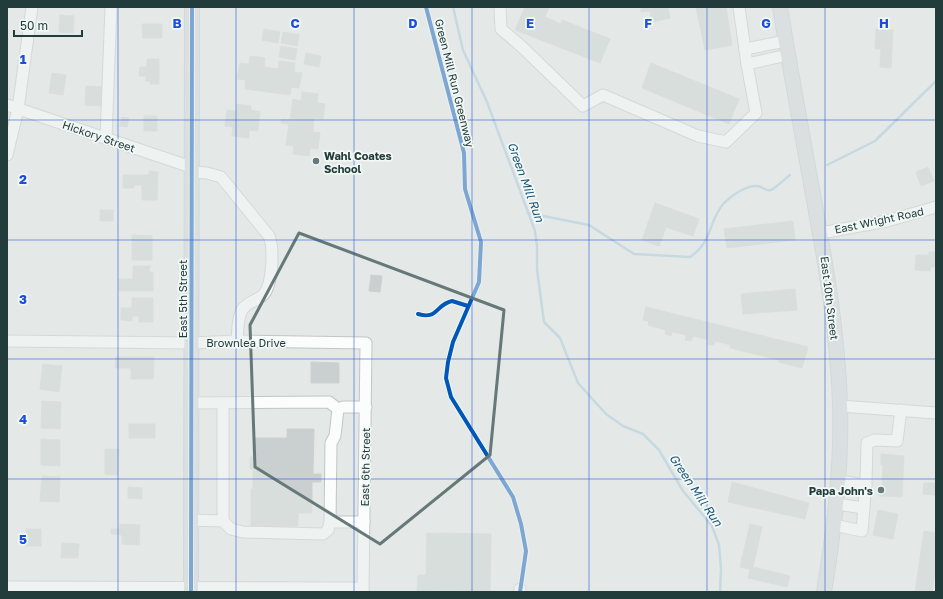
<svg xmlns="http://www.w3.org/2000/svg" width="943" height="599" font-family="'Golos Text',sans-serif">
  <rect width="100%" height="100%" fill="#e4e9e8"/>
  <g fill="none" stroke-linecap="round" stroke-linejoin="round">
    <g stroke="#a4c6d8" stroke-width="2.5">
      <polyline points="453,7 463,50 487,102 535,231 537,246 537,269 544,322 560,338 578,383 606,414 623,426 643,434 659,450 683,491 712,526 719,545 721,569 720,592"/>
      <polyline points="827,165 875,141 936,81"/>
      <path d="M528,213L589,225L634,254L690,257C713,242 708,221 724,203C731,196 746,185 757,186C762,186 766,192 771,190C774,189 786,178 790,175"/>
    </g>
  </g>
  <g fill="#cad0cf" stroke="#cdd2d1">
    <polygon points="525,7 549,7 545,17 561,24 562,20 610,39 600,63 515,30"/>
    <polygon points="641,7 668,7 670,18 652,22 650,11 641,12"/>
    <polygon points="696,7 726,7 732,45 705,50"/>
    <polygon points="60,15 74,16 73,33 59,32"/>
    <polygon points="142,24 162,24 162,38 143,38"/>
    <polygon points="264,29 280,32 278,43 262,40"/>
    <polygon points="876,29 893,30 891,68 880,67 881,49 875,49"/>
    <polygon points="283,32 299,35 297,46 281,43"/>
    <polygon points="281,46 297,49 295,60 279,57"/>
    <polygon points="306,53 321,56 319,67 304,64"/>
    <polygon points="250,56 265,58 264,67 278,69 279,61 295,63 294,72 302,73 299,88 291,87 290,95 245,89 246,80 237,79 240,63 249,64"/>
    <polygon points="147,59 159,59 159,84 150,84 150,81 146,81 146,76 139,76 140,67 147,67"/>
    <polygon points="651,63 739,99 729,124 642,88"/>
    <polygon points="52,73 66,75 63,95 49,93"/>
    <polygon points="86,86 104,87 103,106 85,105"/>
    <polygon points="302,92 318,94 317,103 325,104 323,119 314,118 313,132 320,133 318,149 310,148 309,156 293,154 294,146 286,145 289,124 281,123 282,119 290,120 293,99 301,101"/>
    <polygon points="237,104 251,106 251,110 260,112 258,131 249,130 249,138 232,136 233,127 225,126 227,110 236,111"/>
    <rect x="144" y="116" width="13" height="15"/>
    <polygon points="122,117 129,118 127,127 120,126"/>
    <polygon points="928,167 934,181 921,186 916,172"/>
    <polygon points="149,171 158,172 157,200 142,200 142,185 134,185 134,188 123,188 123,175 149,175"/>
    <polygon points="655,203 699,219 693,236 666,227 659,246 642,240"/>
    <rect x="100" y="210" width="13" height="11"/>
    <polygon points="793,221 795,240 727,248 724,229"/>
    <polygon points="132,235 152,236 152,260 132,260"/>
    <polygon points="929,252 936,252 935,267 931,267 930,271 915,270 916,255 929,255"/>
    <polygon points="133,266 150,266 149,272 153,272 153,291 119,291 119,279 133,279"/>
    <polygon points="371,275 382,276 380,292 369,291"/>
    <polygon points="795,289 797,310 743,314 741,294"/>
    <polygon points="132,298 153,298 153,322 139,322 139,316 132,316 132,321 121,320 121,308 132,308"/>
    <polygon points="646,307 808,347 802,368 779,362 779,360 730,348 731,345 715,341 714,345 708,344 709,340 693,336 691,341 685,340 686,335 672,332 671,336 665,334 666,330 648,325 649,321 643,320"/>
    <polygon points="116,357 154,357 153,379 131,379 131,368 115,368"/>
    <polygon points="311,362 339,363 339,383 311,383"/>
    <polygon points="43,364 62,366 59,392 40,389"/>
    <polygon points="42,401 61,402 60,429 41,428"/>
    <rect x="129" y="424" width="26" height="14"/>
    <polygon points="287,429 314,429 313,474 321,474 321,482 312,482 312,513 298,513 298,526 251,526 251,489 253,489 253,469 250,469 250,457 253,457 253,438 287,438"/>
    <polygon points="41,439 60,440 60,466 41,465"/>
    <polygon points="105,449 119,449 118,475 105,474"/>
    <polygon points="881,454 904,456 902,497 879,496 880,485 882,486 883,465 881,465"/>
    <polygon points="42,476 60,477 59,502 40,501"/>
    <polygon points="732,482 809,503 805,519 728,502"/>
    <polygon points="924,483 936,483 936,495 923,494"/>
    <polygon points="128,487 142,488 142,499 128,498"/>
    <polygon points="878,510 898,514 893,539 873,535"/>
    <polygon points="120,524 140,525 139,545 122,544 122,535 111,534 111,529 120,529"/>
    <polygon points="750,524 762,527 753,567 790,576 787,587 748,578 750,569 740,567"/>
    <rect x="26" y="529" width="15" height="17"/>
    <polygon points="924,531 936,533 936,566 932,592 915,592"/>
    <polygon points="427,533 491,534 490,591 432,590 432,592 417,592 418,575 426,575"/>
    <polygon points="62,543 79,544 78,558 61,558"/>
  </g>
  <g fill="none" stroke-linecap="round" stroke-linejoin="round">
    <defs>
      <g id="minor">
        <polyline points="500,7 501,29 521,46 583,106 603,95 698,136 726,142 756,113 747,64 788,55"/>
        <polyline points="739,7 747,64"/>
        <polyline points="745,49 786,41"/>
        <polyline points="7,105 191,167"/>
        <polyline points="106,138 111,7"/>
        <polyline points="7,155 18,109 32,7"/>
        <path d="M191,172L207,173L221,177L269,236C274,248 273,287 262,296C256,301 247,302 242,310C237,319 238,331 237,341"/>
        <polyline points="821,233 887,221 936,207"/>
        <polyline points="7,341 191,343 237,341 366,343 363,592"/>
        <polyline points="191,403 329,402 338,409"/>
        <polyline points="223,403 223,521"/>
        <polyline points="840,406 936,413"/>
        <polyline points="839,481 866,485"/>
        <polyline points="836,504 864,508"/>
        <polyline points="190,520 223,521 231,529 243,532 323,534 328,530 330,522 364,522"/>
        <polyline points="330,522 331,443 335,436 338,409 343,407 366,407"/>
        <polyline points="834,525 862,531 866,482 867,443 875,440 897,441 901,410"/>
        <polyline points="7,587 363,588"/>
        <polyline points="520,592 520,589"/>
      </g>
      <g id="major">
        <path d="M780,7C790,68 801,128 812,189C825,260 838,333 840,405C842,468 834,530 824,592"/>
        <polyline points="191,592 192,7"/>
      </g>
    </defs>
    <use href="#minor" stroke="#c1c6c5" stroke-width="13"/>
    <use href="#major" stroke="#bdc5c5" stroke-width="16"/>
    <use href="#minor" stroke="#fbfcfc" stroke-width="11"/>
    <use href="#major" stroke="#cdd5d4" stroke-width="14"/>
    <defs>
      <g id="cycleway">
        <polyline points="426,7 464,153 465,189 481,242 479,282 453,342 448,362 446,378 451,397 513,497 521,524 526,551 520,592"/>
        <path d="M418,314C438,320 435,305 452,301L468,306"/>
        <polyline points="191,592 192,7"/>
      </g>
    </defs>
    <use href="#cycleway" stroke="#f2f8f6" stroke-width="6"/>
    <use href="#cycleway" stroke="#0057b8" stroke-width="4"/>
  </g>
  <path d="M0 0H943V599H0ZM299,233L504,310L490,455L380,544L255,467L250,325Z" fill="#e4e9e8" fill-opacity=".55" fill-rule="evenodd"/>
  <path fill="none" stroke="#667978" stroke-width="3" stroke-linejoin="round" d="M299,233L504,310L490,455L380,544L255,467L250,325Z"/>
  <path fill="none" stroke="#1d4ed8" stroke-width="1" stroke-opacity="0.55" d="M118,7V592M236,7V592M354,7V592M472,7V592M589,7V592M707,7V592M825,7V592M7,120H936M7,240H936M7,359H936M7,479H936"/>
  <g fill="#667978" stroke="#f2f8f6" stroke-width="1.5">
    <circle cx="316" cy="161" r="4"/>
    <circle cx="881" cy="490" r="4"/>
  </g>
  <g text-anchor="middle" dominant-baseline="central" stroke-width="3.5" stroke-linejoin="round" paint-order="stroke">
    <g font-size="11" fill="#223c3b" stroke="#f2f8f6">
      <text transform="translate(455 83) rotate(76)">Green Mill Run Greenway</text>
      <text transform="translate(99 136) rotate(19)">Hickory Street</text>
      <text transform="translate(879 220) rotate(-12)">East Wright Road</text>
      <text transform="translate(830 298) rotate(83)">East 10th Street</text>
      <text transform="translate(182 299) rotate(-90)">East 5th Street</text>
      <text x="246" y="342">Brownlea Drive</text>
      <text transform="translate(365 467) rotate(-89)">East 6th Street</text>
    </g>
    <g font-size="11" font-weight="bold" fill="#223c3b" stroke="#f2f8f6" text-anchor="start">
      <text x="324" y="155">Wahl Coates<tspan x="324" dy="13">School</tspan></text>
      <text x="873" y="490" text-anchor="end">Papa John's</text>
    </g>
    <g font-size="12" font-style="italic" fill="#1c5678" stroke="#f2f8f6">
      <text transform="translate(526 182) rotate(70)">Green Mill Run</text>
      <text transform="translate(696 490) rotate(56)">Green Mill Run</text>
    </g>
  </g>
  <g font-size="13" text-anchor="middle" font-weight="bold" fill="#1d4ed8" stroke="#f2f8f6" stroke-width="3.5" stroke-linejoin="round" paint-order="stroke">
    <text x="177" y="28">B</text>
    <text x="295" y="28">C</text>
    <text x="413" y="28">D</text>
    <text x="530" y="28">E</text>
    <text x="648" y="28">F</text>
    <text x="766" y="28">G</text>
    <text x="884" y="28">H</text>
    <text x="23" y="64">1</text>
    <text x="23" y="184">2</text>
    <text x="23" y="304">3</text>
    <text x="23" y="424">4</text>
    <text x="23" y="544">5</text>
  </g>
  <rect width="943" height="599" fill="none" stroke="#223c3b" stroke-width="16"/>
  <path d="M14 30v6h68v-6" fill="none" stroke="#223c3b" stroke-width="2"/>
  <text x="20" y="30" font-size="12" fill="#223c3b" stroke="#f2f8f6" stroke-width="3" paint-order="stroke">50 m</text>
</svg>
